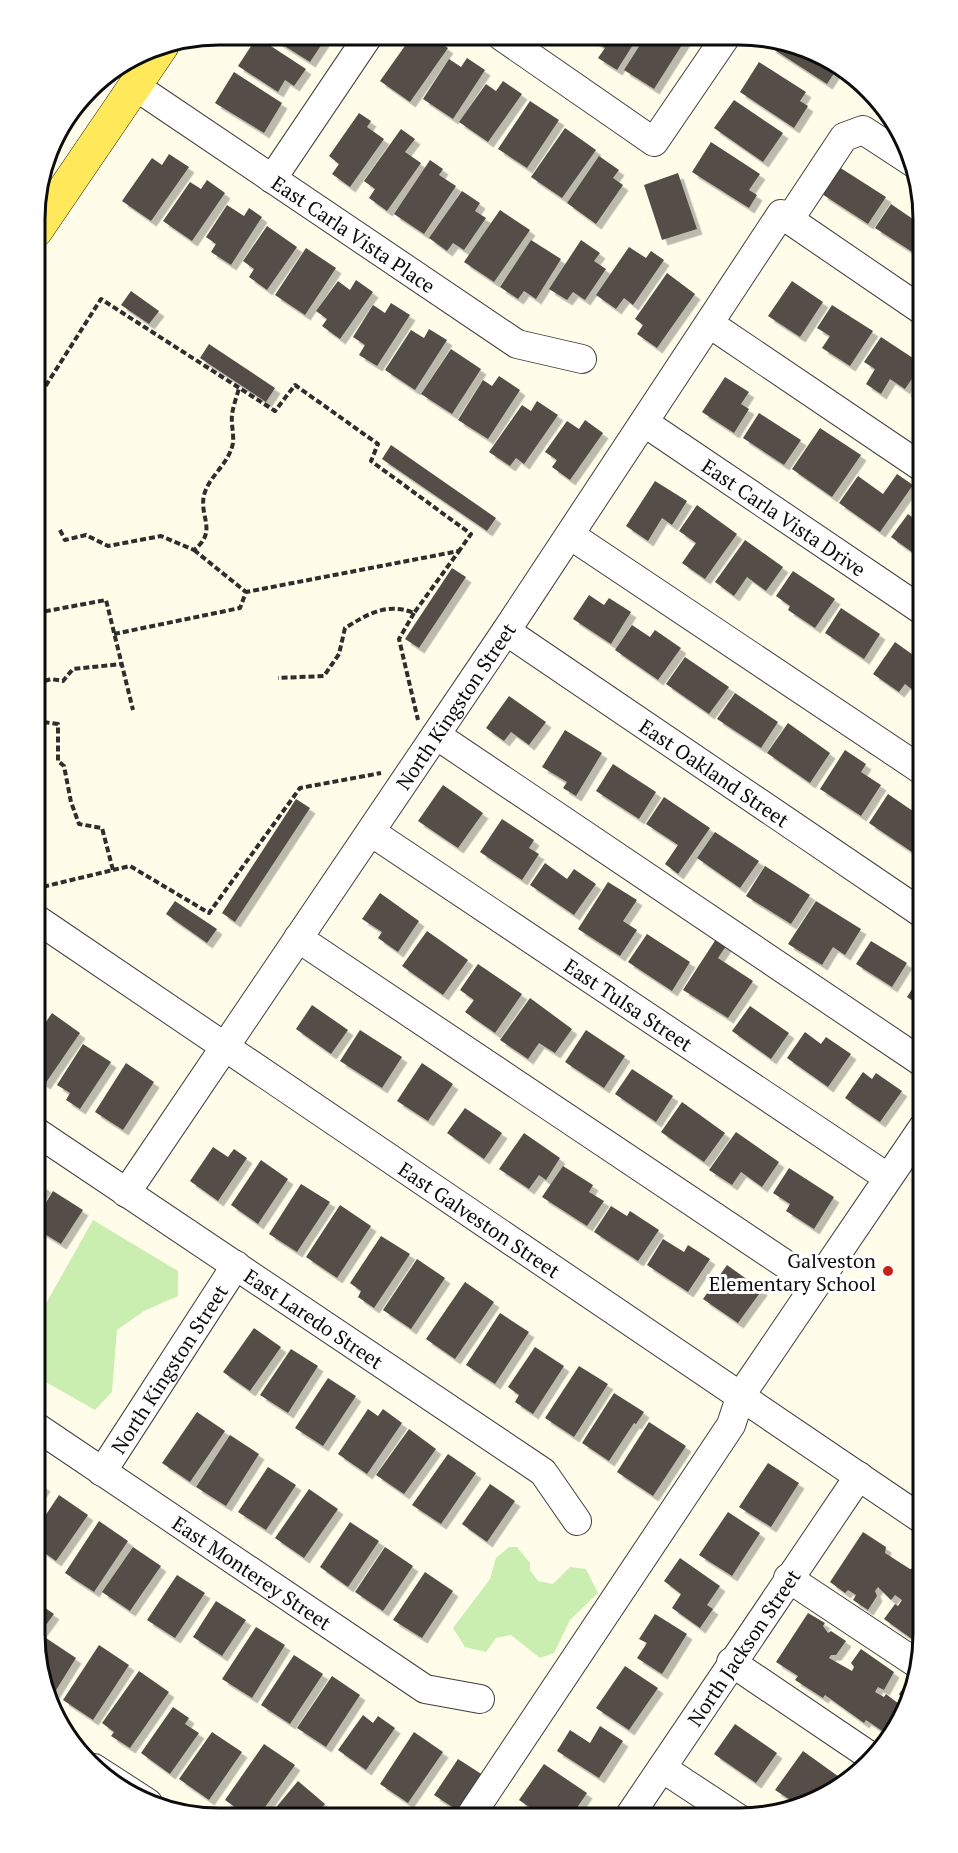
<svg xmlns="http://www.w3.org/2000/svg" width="958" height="1853" font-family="'PT Serif',serif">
  <defs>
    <filter id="shadow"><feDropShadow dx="5.5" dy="5.5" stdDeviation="0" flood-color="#0004"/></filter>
  </defs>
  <rect width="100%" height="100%" fill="#fffdea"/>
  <g fill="#c9eeb0">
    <polygon points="93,1220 178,1271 178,1296 144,1311 117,1330 112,1392 95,1410 35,1376 35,1323"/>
    <polygon points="509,1547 517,1547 530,1563 530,1570 538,1581 553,1584 570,1567 586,1569 598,1593 570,1620 554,1653 540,1658 511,1635 496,1638 486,1652 465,1647 453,1628 490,1579 496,1558"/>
  </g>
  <g fill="#554e47" filter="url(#shadow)">
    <polygon points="267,35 315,35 324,41 310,62"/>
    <polygon points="412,36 431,36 448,48 410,102 380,81"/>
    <polygon points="257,37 306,69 294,86 285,80 278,92 238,66"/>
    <polygon points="595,37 638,37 617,70 598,58 605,48 593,40"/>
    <polygon points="645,37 687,37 654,89 624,70"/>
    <polygon points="776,38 829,65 827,67 835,72 827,84 770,47"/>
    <polygon points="467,58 485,70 453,119 423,99 449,59 461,67"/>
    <polygon points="759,62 806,92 800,101 808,106 794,128 740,92"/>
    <polygon points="234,72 282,103 264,133 215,103"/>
    <polygon points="503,81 522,94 488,142 459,122 486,84 496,91"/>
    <polygon points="734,100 783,133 763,162 714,128"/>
    <polygon points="530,101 559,120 527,168 498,149"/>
    <polygon points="359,113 371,121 367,127 384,139 350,187 332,174 339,164 329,156"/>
    <polygon points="565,128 596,150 562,198 531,177"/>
    <polygon points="401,129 415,139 405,152 421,163 387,211 369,198 375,189 364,181"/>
    <polygon points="711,142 760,174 749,190 757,195 749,208 692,172"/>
    <polygon points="169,154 189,167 151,221 122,201 152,158 162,165"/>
    <polygon points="599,156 619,170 613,178 623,185 596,224 567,203"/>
    <polygon points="430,160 443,169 439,175 456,186 424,234 394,214"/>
    <polygon points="839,167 886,197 868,224 822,194"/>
    <polygon points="678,173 697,229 662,240 644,185"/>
    <polygon points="207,180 225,193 192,241 163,221 190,182 201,189"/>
    <polygon points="462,191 480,203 475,211 486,218 464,250 453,243 447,251 429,238"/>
    <polygon points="891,204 923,226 923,245 917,255 875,228"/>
    <polygon points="227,205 244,216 249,208 262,217 231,265 211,252 216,244 206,237"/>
    <polygon points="500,210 530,230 494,282 464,262"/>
    <polygon points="267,226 297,247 267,290 249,277 254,269 243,261"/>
    <polygon points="531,240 561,259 536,299 524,291 518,299 500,287"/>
    <polygon points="581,240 600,253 594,261 606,269 585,300 573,292 567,300 549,289"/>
    <polygon points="629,247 646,258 651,251 664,260 633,305 624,298 616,309 596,295"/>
    <polygon points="306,248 336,268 305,315 275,295"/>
    <polygon points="667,273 695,294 657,348 637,334 643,325 635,319"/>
    <polygon points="356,280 373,292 340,339 322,326 327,319 316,311 338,281 350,290"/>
    <polygon points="792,281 823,302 800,337 768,316"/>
    <polygon points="131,291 159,311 149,324 121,305"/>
    <polygon points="391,303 410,315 377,366 359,355 365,345 353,337 373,305 385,313"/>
    <polygon points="832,305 873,331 850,366 822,348 830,336 817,328"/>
    <polygon points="429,329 447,340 415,390 385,370 411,330 424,338"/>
    <polygon points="881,337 922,364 905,389 890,379 881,394 866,384 875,369 864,362"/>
    <polygon points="209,344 275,388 266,402 200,358"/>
    <polygon points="451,349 481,369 452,414 421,394"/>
    <polygon points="499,376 520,390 488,439 458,420 483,380 492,386"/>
    <polygon points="725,377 749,392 741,404 749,409 734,433 702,412"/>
    <polygon points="923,378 923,404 911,396"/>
    <polygon points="537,401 558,415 524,464 516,458 510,466 489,452 522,405 531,411"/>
    <polygon points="759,413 801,440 784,465 743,438"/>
    <polygon points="585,420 603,433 570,480 552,467 557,460 545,452 567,421 579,429"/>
    <polygon points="820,428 861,455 832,497 792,469"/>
    <polygon points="391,445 496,518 487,531 382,459"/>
    <polygon points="897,474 913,485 880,532 839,503 858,476 883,494"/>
    <polygon points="655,481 687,501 672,525 662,518 648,541 626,526"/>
    <polygon points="697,505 737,534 705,579 682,563 696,543 679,531"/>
    <polygon points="923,510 923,560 891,537 908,514 916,520"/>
    <polygon points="745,540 783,567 766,591 747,577 734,596 715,582"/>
    <polygon points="452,568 466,577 419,648 405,639"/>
    <polygon points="793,571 835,599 815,628 788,610 790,606 776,596"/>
    <polygon points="589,595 604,605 609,598 631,612 611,644 573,619"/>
    <polygon points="841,608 880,634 864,659 825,633"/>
    <polygon points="632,625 650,637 655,630 681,648 658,680 615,650"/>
    <polygon points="895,642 923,662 923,686 918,694 905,684 899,692 873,674"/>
    <polygon points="685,657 729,687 709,714 666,684"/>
    <polygon points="735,693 778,722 761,748 717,719"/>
    <polygon points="509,696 546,722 529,745 511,732 504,741 486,728"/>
    <polygon points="788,723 830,753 810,783 767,753"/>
    <polygon points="565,730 602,753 576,796 563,788 567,782 542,767"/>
    <polygon points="845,750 866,764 861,772 881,785 861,816 820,789"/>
    <polygon points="613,764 656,792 639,819 596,791"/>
    <polygon points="443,785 483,813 458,848 418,821"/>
    <polygon points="888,794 923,818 923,835 912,852 869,823"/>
    <polygon points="664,797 710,828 678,874 665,864 678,845 646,824"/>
    <polygon points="296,799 310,808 235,922 222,913"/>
    <polygon points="502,819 534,840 529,848 539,854 522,880 480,852"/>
    <polygon points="715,832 759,861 740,888 697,858"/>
    <polygon points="545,863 567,879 574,869 596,884 574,915 530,885"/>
    <polygon points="765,866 810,895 791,924 746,896"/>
    <polygon points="608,882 637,900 623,921 637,930 620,956 578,929"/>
    <polygon points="380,893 419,921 398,952 378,938 382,932 362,919"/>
    <polygon points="175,901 217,929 207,943 166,914"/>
    <polygon points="816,901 861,929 845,955 833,947 822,965 788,944"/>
    <polygon points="427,931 468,960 443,995 402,966"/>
    <polygon points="647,934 690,962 672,991 628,962"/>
    <polygon points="718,936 728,943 718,958 753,981 728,1018 683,990"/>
    <polygon points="871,941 907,963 892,987 856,964"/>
    <polygon points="478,964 522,994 495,1033 465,1012 474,1000 460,990"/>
    <polygon points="923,972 923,1008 907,997"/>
    <polygon points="530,998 572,1029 555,1053 539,1043 528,1059 500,1040"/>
    <polygon points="312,1005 348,1030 331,1054 296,1029"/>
    <polygon points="750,1006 789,1033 771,1059 732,1031"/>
    <polygon points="52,1013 80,1033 45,1084 35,1077 35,1038"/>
    <polygon points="360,1030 402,1057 382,1088 340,1061"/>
    <polygon points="586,1030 625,1056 604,1088 565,1062"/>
    <polygon points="805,1032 821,1044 826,1037 851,1054 828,1087 787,1058"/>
    <polygon points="83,1044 111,1062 80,1109 66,1100 70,1093 57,1085"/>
    <polygon points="126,1063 154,1082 123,1130 95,1112"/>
    <polygon points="422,1063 453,1084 428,1121 397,1101"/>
    <polygon points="632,1069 673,1096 656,1122 615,1094"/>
    <polygon points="863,1072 872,1079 876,1073 902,1091 880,1122 845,1098"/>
    <polygon points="682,1102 725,1133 704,1162 661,1132"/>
    <polygon points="465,1108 502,1133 484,1159 447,1133"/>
    <polygon points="736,1132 779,1162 762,1187 741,1172 732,1185 709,1170"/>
    <polygon points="524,1133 560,1158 546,1180 539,1175 529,1189 499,1169"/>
    <polygon points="213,1147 228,1157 234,1149 247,1158 218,1201 190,1181"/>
    <polygon points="261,1160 288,1179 258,1224 231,1205"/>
    <polygon points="563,1166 593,1185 589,1192 604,1201 587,1226 542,1197"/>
    <polygon points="789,1168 834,1197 814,1229 786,1211 790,1204 773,1193"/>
    <polygon points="35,1180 46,1187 35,1203"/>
    <polygon points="301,1184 330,1202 297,1252 269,1234"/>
    <polygon points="53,1191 83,1210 61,1244 35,1228 35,1220"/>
    <polygon points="340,1205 371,1226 337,1278 306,1257"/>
    <polygon points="611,1206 627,1216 630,1211 659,1230 638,1261 594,1232"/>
    <polygon points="381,1236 410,1254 374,1308 358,1297 361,1291 350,1283"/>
    <polygon points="663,1239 684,1252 688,1245 710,1259 688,1292 647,1265"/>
    <polygon points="417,1259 445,1278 411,1329 383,1310"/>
    <polygon points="727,1265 762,1290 738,1323 703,1299"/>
    <polygon points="465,1282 494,1302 455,1359 426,1339"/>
    <polygon points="500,1313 529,1332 495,1384 466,1365"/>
    <polygon points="254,1328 281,1347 250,1391 223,1372"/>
    <polygon points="923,1336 923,1365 914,1356"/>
    <polygon points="535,1347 564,1366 533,1414 515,1402 519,1395 508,1387"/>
    <polygon points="291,1349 318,1366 288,1413 260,1395"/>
    <polygon points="579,1366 608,1384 574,1437 545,1418"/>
    <polygon points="328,1378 356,1396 323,1446 295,1428"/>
    <polygon points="614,1393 644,1412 636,1424 634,1423 609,1461 582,1443"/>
    <polygon points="368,1409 378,1416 383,1409 402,1423 367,1474 338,1454"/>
    <polygon points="197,1412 225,1431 190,1482 162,1463"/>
    <polygon points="649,1422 686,1446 653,1496 617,1472"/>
    <polygon points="409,1429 436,1449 404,1494 376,1475"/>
    <polygon points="230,1435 259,1454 226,1506 196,1487"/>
    <polygon points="448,1454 476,1473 441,1524 412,1505"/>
    <polygon points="768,1463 799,1483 771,1527 739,1507"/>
    <polygon points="268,1467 296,1485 266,1530 238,1512"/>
    <polygon points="35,1479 45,1486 35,1502"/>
    <polygon points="490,1484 515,1501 487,1542 462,1524"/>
    <polygon points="309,1489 338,1509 304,1558 275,1538"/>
    <polygon points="59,1495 88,1515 56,1561 35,1546 35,1531"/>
    <polygon points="728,1512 760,1533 732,1576 699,1555"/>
    <polygon points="99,1521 128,1541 94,1592 65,1573"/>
    <polygon points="350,1522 379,1541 348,1587 320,1567"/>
    <polygon points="863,1532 886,1547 885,1553 910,1569 915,1568 923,1574 923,1632 916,1642 884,1619 895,1604 898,1606 902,1600 895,1595 891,1600 878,1587 875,1591 877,1596 868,1610 853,1600 856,1595 848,1590 845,1593 830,1582"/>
    <polygon points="133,1547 161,1566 130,1611 102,1592"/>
    <polygon points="385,1547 413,1566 383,1611 355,1592"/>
    <polygon points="680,1558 720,1586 707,1605 713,1609 700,1628 672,1608 681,1594 664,1581"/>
    <polygon points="425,1572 453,1591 422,1638 393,1620"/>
    <polygon points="177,1575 205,1593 175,1638 147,1620"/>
    <polygon points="35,1601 54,1614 35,1640"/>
    <polygon points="216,1601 246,1620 222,1656 193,1637"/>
    <polygon points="808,1613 825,1623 823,1626 828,1633 831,1631 846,1641 836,1655 831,1655 829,1658 852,1671 854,1667 851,1663 861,1649 894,1672 884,1690 878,1687 875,1692 884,1697 886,1694 899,1704 902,1699 899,1694 910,1678 915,1682 910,1705 891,1737 866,1720 864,1723 825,1695 823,1698 795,1680 798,1676 776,1662"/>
    <polygon points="655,1614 687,1634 662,1674 637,1658 647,1643 639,1639"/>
    <polygon points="256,1627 285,1645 252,1698 222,1679"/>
    <polygon points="46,1638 76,1658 53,1695 43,1688 37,1651"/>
    <polygon points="99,1645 129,1665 93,1720 63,1700"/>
    <polygon points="294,1655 323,1674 290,1724 261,1705"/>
    <polygon points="625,1666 658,1688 629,1730 596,1708"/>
    <polygon points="139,1671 169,1692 130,1748 111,1736 114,1732 102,1723"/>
    <polygon points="332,1676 360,1695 326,1747 297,1728"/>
    <polygon points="173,1707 189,1718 185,1724 199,1733 170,1774 141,1753"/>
    <polygon points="363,1715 373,1723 378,1716 395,1728 366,1770 338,1750"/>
    <polygon points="735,1724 777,1753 756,1783 714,1754"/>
    <polygon points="600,1726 623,1741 599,1778 557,1751 570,1730 590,1743"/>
    <polygon points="212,1732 242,1752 209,1800 179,1779"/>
    <polygon points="414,1732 443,1752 408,1803 380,1784"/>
    <polygon points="264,1744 295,1765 258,1817 249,1817 225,1800"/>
    <polygon points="803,1751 842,1779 833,1791 793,1810 791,1808 795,1803 775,1790"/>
    <polygon points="458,1759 483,1775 460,1812 434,1795"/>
    <polygon points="544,1764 587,1793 570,1818 545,1818 519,1800"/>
    <polygon points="298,1781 325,1804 314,1817 268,1817"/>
  </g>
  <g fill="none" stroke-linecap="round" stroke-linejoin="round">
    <defs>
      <g id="minor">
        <polyline points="501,36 654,142 725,38"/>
        <path id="s1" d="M135,86L517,344L582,359"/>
        <polyline points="272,179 369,35"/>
        <polyline points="789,220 844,137 863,130 915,164"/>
        <polyline points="710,324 923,468"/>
        <path id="s2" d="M645,423L923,611"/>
        <polyline points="570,535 923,771"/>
        <path id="s3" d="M506,631L923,914"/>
        <polyline points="436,735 923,1063"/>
        <path id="s4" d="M371,832L887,1177"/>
        <path id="s5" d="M35,918L923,1520"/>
        <polyline points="298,938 815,1284"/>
        <path id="s6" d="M35,1131L543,1472L577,1521"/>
        <path id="s7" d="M126,1193L506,631L781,214L923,311"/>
        <path id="s8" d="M35,1426L425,1689L480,1699"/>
        <path id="s9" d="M102,1472L236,1265"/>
        <polyline points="788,1578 919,1665"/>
        <polyline points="731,1662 873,1758"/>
        <polyline points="94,1768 148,1803"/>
        <polyline points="662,1768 738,1818"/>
        <polyline points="469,1818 731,1425 741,1395 923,1127"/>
        <path id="s10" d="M628,1818L859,1476"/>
      </g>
      <polyline id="major" points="36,231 162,46"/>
    </defs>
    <use href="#minor" stroke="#3f3f3f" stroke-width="30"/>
    <use href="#major" stroke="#1d1d1d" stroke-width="34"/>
    <g stroke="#2e2e2e" stroke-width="4" stroke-dasharray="6 3" stroke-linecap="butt">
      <polyline points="36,401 101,299 275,411 295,385 378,444 371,461 471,534 459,551"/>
      <path d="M60,530L65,540L86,535L108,546L161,536L194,550C218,531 199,517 204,495C209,476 229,464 233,443C234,434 231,424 232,415C233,406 237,396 239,388"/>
      <polyline points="194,550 246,592"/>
      <polyline points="36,613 106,600 133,710"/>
      <polyline points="414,613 399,639 418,720"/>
      <path d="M114,634L240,608L246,592L459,551L414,613C387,602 368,614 345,628L339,654L324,676L278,678"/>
      <polyline points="36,684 51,679 63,681 73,669 122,664"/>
      <polyline points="113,870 130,866 209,913 300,788 381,773"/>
      <polyline points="35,886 38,888 113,870 102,828 79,824 71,802 64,766 58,761 58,724 43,722 35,714"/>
    </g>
    <use href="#minor" stroke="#fff" stroke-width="28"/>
    <use href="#major" stroke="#ffe95a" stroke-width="33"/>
  </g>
  <circle fill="#ca2116" stroke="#fff" stroke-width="2" cx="888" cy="1271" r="6"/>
  <g text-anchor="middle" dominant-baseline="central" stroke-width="6" stroke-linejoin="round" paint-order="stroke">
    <g font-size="20" fill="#0c0c0c" stroke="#fff">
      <text stroke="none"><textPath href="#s1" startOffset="264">East Carla Vista Place</textPath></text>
      <text stroke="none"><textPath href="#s2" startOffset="168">East Carla Vista Drive</textPath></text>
      <text stroke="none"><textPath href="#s7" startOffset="588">North Kingston Street</textPath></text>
      <text stroke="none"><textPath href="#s3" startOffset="252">East Oakland Street</textPath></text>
      <text stroke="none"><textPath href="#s4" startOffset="310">East Tulsa Street</textPath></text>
      <text stroke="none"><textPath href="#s5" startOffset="537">East Galveston Street</textPath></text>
      <text stroke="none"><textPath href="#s6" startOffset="336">East Laredo Street</textPath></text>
      <text stroke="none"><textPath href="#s9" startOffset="123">North Kingston Street</textPath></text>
      <text stroke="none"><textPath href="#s8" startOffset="262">East Monterey Street</textPath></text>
      <text stroke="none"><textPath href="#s10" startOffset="206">North Jackson Street</textPath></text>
    </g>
    <g font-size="20" fill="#0c0c0c" stroke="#fff" text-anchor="end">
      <text x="876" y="1260">Galveston<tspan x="876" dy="23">Elementary School</tspan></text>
    </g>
  </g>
  <path d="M0 0H958V1853H0ZM219 45H739A174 174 0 0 1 913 219V1634A174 174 0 0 1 739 1808H219A174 174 0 0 1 45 1634V219A174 174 0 0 1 219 45Z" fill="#fff" fill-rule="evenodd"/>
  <path fill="none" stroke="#0c0c0c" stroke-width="3" d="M219 45H739A174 174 0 0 1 913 219V1634A174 174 0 0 1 739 1808H219A174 174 0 0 1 45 1634V219A174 174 0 0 1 219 45Z"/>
</svg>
